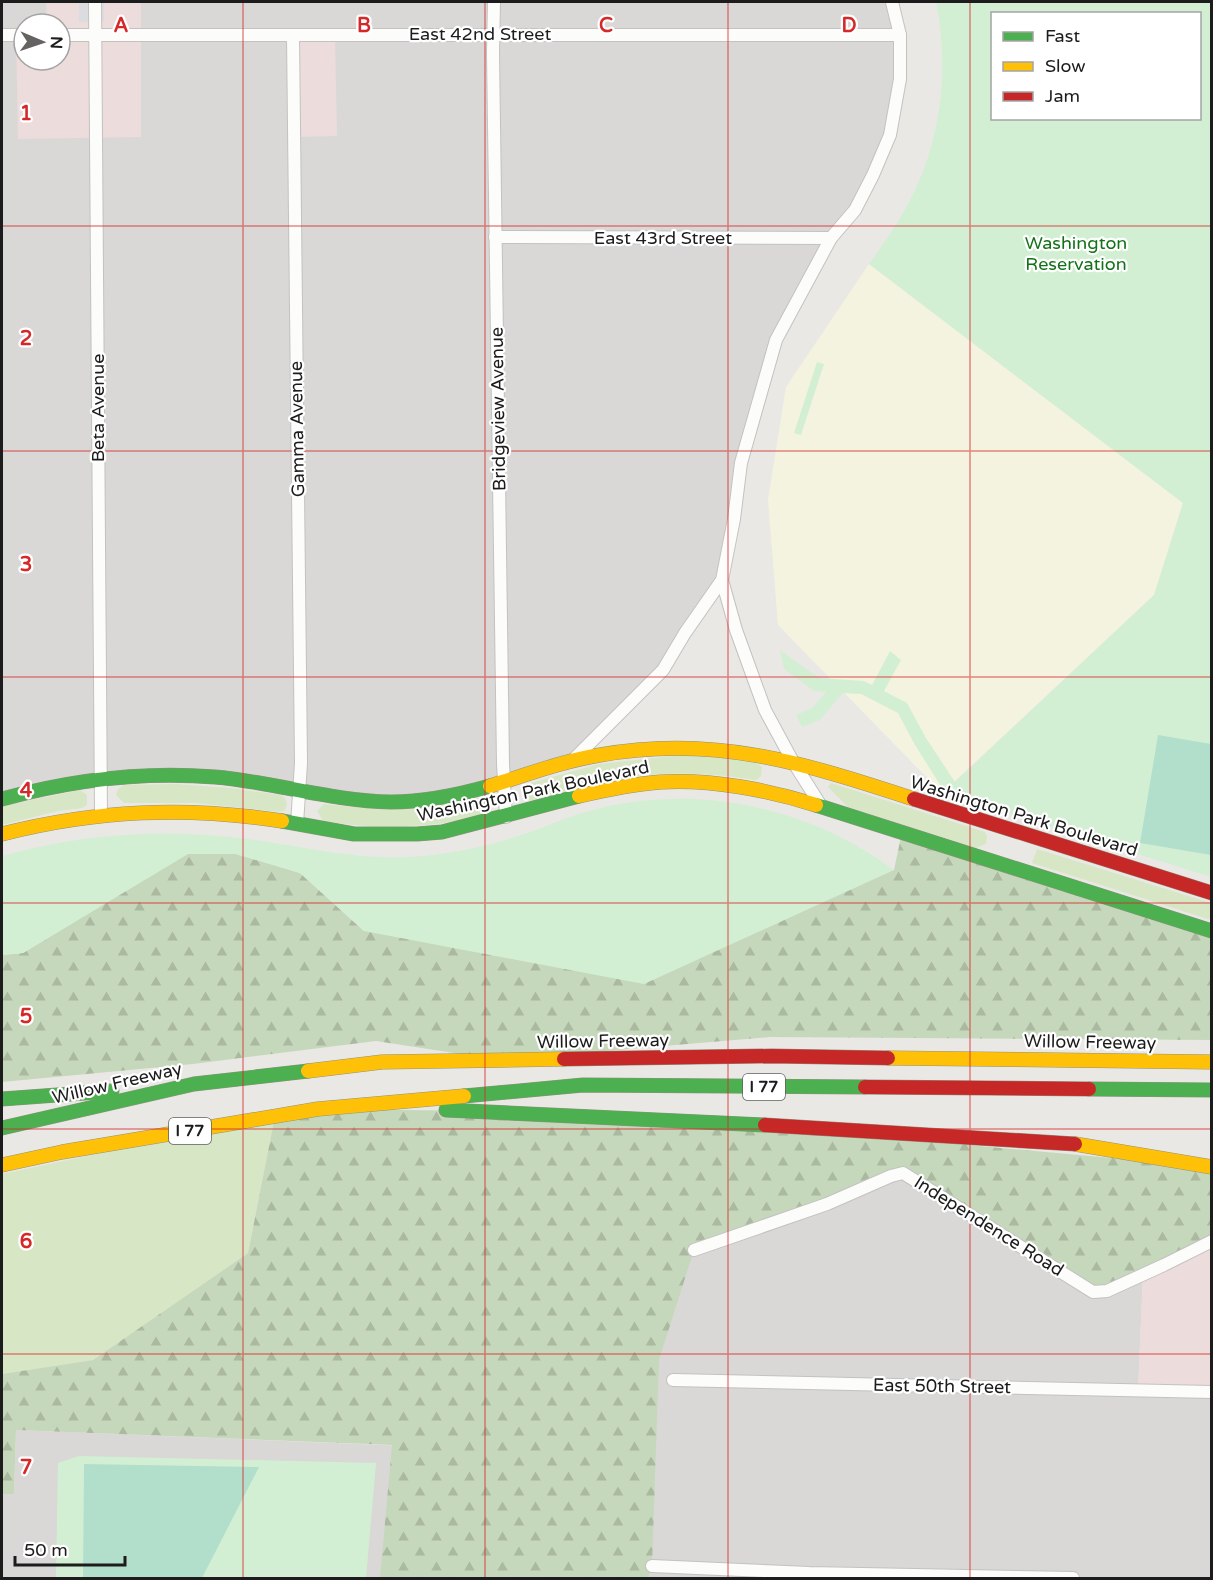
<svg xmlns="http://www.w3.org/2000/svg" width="1213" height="1580" font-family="'Varela Round',sans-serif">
  <defs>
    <pattern id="forest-firs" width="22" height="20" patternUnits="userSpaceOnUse" patternTransform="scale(1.5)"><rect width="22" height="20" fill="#c6d8bb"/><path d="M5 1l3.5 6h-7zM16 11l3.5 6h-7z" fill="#aab9a0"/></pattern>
  </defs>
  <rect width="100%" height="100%" fill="#eae8e5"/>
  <g fill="#d9d8d6" fill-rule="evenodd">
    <path d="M2,2H892L900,35L890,135L776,340L759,395L722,580L663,670L571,761L423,801L179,776L2,799ZM24,24H60V60H24Z"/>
    <polygon points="874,1147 1143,1275 1138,1390 1211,1392 1211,1578 2,1578 2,1494 14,1494 16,1430 629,1455 667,1244"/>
  </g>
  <g fill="#ecdcdb">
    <polygon points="46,2 141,2 141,137 18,139 16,35 24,35 24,60 60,60 60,24 47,24"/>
    <polygon points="293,35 335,35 337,136 294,137"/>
    <polygon points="1211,1215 1211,1392 1138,1390 1143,1275"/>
  </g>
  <polygon fill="#f4f3e0" points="869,264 1183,503 1154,595 942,793 778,625 768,500 786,387"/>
  <g fill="#d7e6c5">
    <path d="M682,755C700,756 750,755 762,767L761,776L756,780C708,772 660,771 613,780C586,785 559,794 533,801L528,800L524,795V788L527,784L599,764Z"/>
    <polygon points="831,783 985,832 987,836 986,844 976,848 848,807 828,787"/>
    <polygon points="176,784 231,788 281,795 285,798 287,804 285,810 279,812 195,803 124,803 116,795 118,789 124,785"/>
    <polygon points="80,790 87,795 87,805 82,808 58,811 2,825 2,806"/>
    <path d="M484,797L490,799L493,804L492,810L486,815C432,828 378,830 323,821L317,811L324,804C383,811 427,809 484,797Z"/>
    <polygon points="1037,849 1211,903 1211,920 1032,863"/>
    <polygon points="275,1116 248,1253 93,1360 2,1374 2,1174"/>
  </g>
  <g fill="url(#forest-firs)">
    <polygon points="902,832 1211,931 1211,1040 771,1037 500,1060 376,1041 193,1064 2,1082 2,955 23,953 188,853 236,854 300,873 364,931 894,870"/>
    <polygon points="318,1109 493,1111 703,1121 1211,1167 1211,1241 1093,1291 903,1173 694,1250 659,1360 652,1566 648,1578 380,1578 392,1445 16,1430 14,1494 2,1494 2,1374 93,1360 248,1253 275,1116"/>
  </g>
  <g fill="#d3efd3" fill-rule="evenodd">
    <path d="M936,2H1211V877L942,793L944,791L915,745L898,713L861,694L843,693L820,720L802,727L796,715L812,708L826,692L814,691L784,669L780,650L819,678L864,681L872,685L890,651L901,660L884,691L907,703L926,738L955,782L1154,595L1183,503L869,264C884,243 899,222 911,198C942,137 949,69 936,2ZM992,14H1200V118H992Z"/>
    <polygon points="817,362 824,364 801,435 794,433"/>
    <path d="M696,799C769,803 836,827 894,870L644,984L364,931L300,873L236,854H188L23,953L2,955V856C82,833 165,828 248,839C310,847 359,862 423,856C457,853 489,846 521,835C544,828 565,817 589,811C624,801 660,798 696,799Z"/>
    <polygon points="79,1456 376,1463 366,1578 56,1578 58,1463"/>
  </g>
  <g fill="#b2dfcb">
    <polygon points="1158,735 1211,744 1211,855 1140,843"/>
    <polygon points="84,1464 259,1467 202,1578 83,1578"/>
  </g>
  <polygon fill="#dcdbdf" points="79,2 104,2 104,21 79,22"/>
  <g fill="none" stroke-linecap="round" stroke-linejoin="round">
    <defs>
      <g id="street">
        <polyline points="95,2 101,814"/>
        <polyline points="494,2 493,53 503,764 506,817"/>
        <polyline points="2,35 24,35"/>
        <polyline points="60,35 900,35"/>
        <polyline points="293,35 301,763 297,824"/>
        <polyline points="495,237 831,238"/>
        <polyline points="722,580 736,630 765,710 792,760 821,806"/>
        <polyline points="572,761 663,670 685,633 722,580 734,519 741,463 776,340 831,238 855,210 873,175 890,135 900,79 900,35 892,2"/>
        <polyline points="694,1250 827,1204 891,1176 903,1173 1093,1292 1107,1291 1164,1265 1212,1241"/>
        <polyline points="673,1380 1212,1392"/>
        <polyline points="652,1566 809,1573 1073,1578"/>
      </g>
      <g id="fast">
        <path d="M2,799C71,780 143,771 215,777C274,782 331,801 391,802C424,802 458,795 490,786"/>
        <polyline points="816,805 1212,931"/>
        <polyline points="282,821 354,834 417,834 442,832 579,796"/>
        <polyline points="1089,1089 1212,1090"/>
        <polyline points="464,1096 583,1085 865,1087"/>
        <polyline points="2,1099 112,1091"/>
        <polyline points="446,1110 765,1125"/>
        <polyline points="2,1128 194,1084 308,1071"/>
      </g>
      <g id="slow">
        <path d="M490,786C526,775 563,761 600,755C716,734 806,764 914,799"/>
        <path d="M579,796C605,790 634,784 661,782C711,779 769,790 816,805"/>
        <path d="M2,834C97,810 185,806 282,821"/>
        <polyline points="888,1058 1212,1062"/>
        <polyline points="308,1071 382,1062 564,1059"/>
        <polyline points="1075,1144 1212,1167"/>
        <polyline points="2,1165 62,1152 318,1109 464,1096"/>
      </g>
      <g id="jam">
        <polyline points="914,799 1212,893"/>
        <polyline points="564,1059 771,1056 888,1058"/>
        <polyline points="865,1087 1089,1089"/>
        <polyline points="765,1125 1075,1144"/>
      </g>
    </defs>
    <use href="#street" stroke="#c3c2c1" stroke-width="14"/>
    <use href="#fast" stroke="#91927e" stroke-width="15"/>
    <use href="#slow" stroke="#91927e" stroke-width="15"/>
    <use href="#jam" stroke="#91927e" stroke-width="15"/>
    <use href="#street" stroke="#fcfcfb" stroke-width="12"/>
    <use href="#fast" stroke="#4caf50" stroke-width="14"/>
    <use href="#slow" stroke="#ffc107" stroke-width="14"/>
    <use href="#jam" stroke="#c62828" stroke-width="14"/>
  </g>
  <path fill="none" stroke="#d62828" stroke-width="1.5" stroke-opacity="0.55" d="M243,2V1578M485,2V1578M728,2V1578M970,2V1578M2,226H1212M2,451H1212M2,677H1212M2,903H1212M2,1129H1212M2,1354H1212"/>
  <g text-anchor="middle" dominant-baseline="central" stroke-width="4.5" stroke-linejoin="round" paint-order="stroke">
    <g fill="#fff" stroke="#606060" stroke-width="1.5">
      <rect x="743" y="1074" width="42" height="26" rx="4.5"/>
      <rect x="169" y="1118" width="42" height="26" rx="4.5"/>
    </g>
    <g font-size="16" font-weight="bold" fill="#1c1c1c">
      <text x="764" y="1087">I 77</text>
      <text x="190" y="1131">I 77</text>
    </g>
    <g font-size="18" fill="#1c1c1c" stroke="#fff">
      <text x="480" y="34">East 42nd Street</text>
      <text x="663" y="238">East 43rd Street</text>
      <text transform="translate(98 408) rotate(-90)">Beta Avenue</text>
      <text transform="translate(498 409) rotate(-91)">Bridgeview Avenue</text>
      <text transform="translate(297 429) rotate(-91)">Gamma Avenue</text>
      <text transform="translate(533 791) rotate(-12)">Washington Park Boulevard</text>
      <text transform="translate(1024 816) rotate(17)">Washington Park Boulevard</text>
      <text transform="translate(603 1041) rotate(-1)">Willow Freeway</text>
      <text transform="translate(1090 1042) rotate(1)">Willow Freeway</text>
      <text transform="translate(117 1083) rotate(-13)">Willow Freeway</text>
      <text transform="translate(989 1226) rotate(32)">Independence Road</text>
      <text transform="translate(942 1386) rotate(1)">East 50th Street</text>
    </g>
    <g font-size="18" fill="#127217" stroke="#fff">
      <text x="1076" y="243">Washington<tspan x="1076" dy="21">Reservation</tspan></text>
    </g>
  </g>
  <g font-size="20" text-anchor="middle" font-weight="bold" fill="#d62828" stroke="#fff" stroke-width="4.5" stroke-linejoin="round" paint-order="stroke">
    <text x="121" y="32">A</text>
    <text x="364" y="32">B</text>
    <text x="606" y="32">C</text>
    <text x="849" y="32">D</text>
    <text x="26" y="120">1</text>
    <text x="26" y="345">2</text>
    <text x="26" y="571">3</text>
    <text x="26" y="797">4</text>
    <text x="26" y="1023">5</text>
    <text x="26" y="1248">6</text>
    <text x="26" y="1474">7</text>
  </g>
  <rect width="1213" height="1580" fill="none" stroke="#1c1c1c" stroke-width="6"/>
  <rect x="991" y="12" width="210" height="108" fill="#ffffff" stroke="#a4a4a4" stroke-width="1.5"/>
  <rect x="1003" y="32" width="30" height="9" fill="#4caf50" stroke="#a4a4a4" stroke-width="1.5"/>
  <text x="1045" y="42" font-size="18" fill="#1c1c1c">Fast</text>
  <rect x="1003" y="62" width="30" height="9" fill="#ffc107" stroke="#a4a4a4" stroke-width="1.5"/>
  <text x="1045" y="72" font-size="18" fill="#1c1c1c">Slow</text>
  <rect x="1003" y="92" width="30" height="9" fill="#c62828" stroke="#a4a4a4" stroke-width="1.5"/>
  <text x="1045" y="102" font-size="18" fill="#1c1c1c">Jam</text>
  <g transform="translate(42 42) rotate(92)"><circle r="28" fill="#ffffff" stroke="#a4a4a4" stroke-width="1.5"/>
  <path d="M0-4.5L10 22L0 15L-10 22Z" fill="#646362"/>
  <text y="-9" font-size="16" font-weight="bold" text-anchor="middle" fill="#1c1c1c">N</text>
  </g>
  <path d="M15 1556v9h110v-9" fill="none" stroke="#1c1c1c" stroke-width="3"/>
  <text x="24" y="1556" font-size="18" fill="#1c1c1c" stroke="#ffffff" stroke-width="4.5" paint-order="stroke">50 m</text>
</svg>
